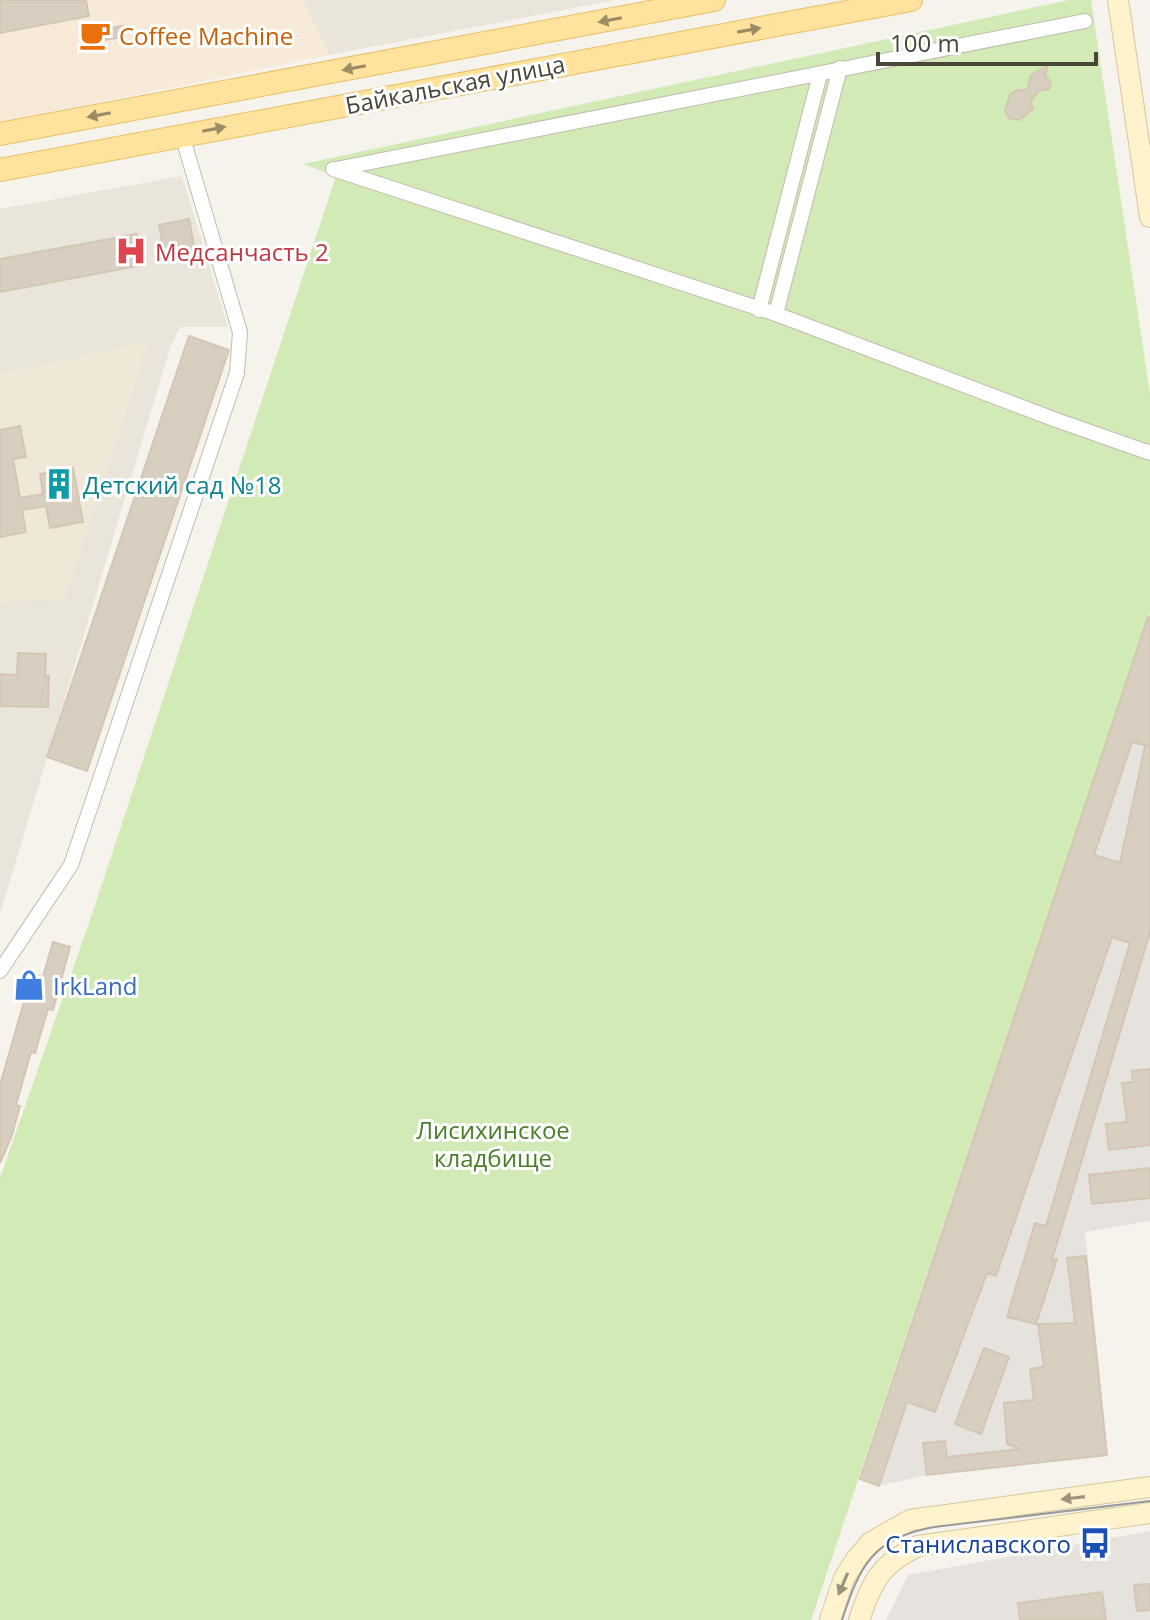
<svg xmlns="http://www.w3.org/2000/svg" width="1150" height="1620" font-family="'Open Sans',sans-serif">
  <rect width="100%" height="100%" fill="#f6f3ec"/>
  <g fill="#eae5da">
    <polygon points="303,0 615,0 329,55"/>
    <polygon points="182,176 228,327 180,327 171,345 0,914 0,209"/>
  </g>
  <polygon fill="#f7ead8" points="0,0 303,0 329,55 0,123"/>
  <g fill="#e6e2dd">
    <polygon points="1150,611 1150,1221 1085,1232 1106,1439 1088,1441 1089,1457 927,1475 879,1486 860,1479"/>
    <polygon points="1150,1531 1150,1620 886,1620 908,1575"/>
  </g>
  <polygon fill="#efe8d6" points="148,342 64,600 0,603 0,374"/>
  <polygon fill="#d2eab5" points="1069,0 1091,0 1150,394 1150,611 811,1620 0,1620 0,1178 92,914 336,176 303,164"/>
  <g fill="#d8cfc1" stroke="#d3c7b4" stroke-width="2" fill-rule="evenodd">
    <polygon points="0,0 86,0 89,16 0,33"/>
    <polygon points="124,26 125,37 88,42 87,31"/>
    <polygon points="1048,65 1045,76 1051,82 1049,89 1038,91 1031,101 1033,109 1019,120 1009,118 1005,111 1010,94 1018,90 1027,90 1031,75"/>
    <polygon points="189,219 195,252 165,257 159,225"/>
    <polygon points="137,234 143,265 0,292 0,259"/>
    <polygon points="189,336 229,350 228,353 87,771 47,757"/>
    <polygon points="20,426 26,457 13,459 20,498 43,494 40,474 73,468 83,522 50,528 46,506 22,510 26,532 0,537 0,430"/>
    <path d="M1148,617H1150V932L1052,1260L1057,1259L1036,1324L1007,1317L1035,1223L1046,1226L1130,943L1112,937L996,1276L987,1273L935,1412L907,1402L879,1486L860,1479ZM1132,742L1148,746H1145L1120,863L1094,855Z"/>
    <polygon points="18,653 46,654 45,676 49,676 48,707 0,706 0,674 17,675"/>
    <polygon points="53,942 70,947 53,1010 48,1009 35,1053 31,1052 16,1105 20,1106 11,1138 0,1163 0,1085 32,974 43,977"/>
    <polygon points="1150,1069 1150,1145 1109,1150 1106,1124 1127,1122 1122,1083 1133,1082 1132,1071"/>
    <polygon points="1150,1168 1150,1198 1092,1204 1089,1175"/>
    <polygon points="1086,1256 1107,1455 927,1475 923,1443 945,1441 947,1457 1020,1449 1007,1444 1004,1403 1034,1400 1030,1369 1044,1367 1038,1324 1075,1323 1067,1258"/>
    <polygon points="984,1348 1009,1357 981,1434 955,1424"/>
    <polygon points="1150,1584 1150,1610 1137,1611 1134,1585"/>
    <polygon points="1102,1592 1106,1620 1020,1620 1018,1603"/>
  </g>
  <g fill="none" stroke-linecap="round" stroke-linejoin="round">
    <defs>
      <g id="street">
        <polyline points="333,169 776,314 1059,421 1150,453"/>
        <polyline points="336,169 1085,21"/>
        <polyline points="759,310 820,74"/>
        <polyline points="776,314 840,68"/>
        <polyline points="0,971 71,865 237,373 240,332 182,135"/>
      </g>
      <g id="secondary">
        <polyline points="1118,0 1150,217"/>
        <polyline points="830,1620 844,1578 857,1558 871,1542 910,1520 1150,1487"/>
        <path d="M859,1620C872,1582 880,1564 918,1546L1150,1513"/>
      </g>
      <g id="primary">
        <polyline points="0,134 714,0"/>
        <polyline points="0,170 911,0"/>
      </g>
    </defs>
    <use href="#street" stroke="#c2bbae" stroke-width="16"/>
    <use href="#secondary" stroke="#d6c79b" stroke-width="22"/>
    <use href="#primary" stroke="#e6c16a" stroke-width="24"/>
    <use href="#street" stroke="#fff" stroke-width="14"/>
    <use href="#secondary" stroke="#fff3cd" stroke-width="20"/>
    <use href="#primary" stroke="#ffe39c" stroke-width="22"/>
    <path stroke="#9a9a9a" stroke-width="2" d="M842,1620C860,1565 873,1538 934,1527L1150,1501"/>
  </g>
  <defs><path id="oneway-solid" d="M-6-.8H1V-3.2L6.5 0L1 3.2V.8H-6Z" transform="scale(2)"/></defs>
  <g fill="#9c8c66">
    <use href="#oneway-solid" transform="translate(610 20) rotate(169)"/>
    <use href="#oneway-solid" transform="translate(749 30) rotate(-10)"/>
    <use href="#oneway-solid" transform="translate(354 68) rotate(169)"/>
    <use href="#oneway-solid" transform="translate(99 115) rotate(169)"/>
    <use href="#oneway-solid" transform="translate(214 129) rotate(-11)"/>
  </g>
  <g fill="#9c937c">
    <use href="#oneway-solid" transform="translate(1073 1498) rotate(173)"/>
    <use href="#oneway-solid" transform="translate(843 1584) rotate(113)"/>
  </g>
  <defs>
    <symbol id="cafe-bare" viewBox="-9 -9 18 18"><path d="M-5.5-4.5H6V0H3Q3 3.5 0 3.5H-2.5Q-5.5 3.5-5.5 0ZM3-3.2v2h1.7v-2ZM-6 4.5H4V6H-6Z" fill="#e8710a" stroke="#fff" stroke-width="2.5" paint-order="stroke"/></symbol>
    <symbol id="hospital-bare" viewBox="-9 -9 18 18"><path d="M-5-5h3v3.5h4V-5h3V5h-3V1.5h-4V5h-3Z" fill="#e0444e" stroke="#fff" stroke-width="2.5" paint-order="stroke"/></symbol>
    <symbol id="building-bare" viewBox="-9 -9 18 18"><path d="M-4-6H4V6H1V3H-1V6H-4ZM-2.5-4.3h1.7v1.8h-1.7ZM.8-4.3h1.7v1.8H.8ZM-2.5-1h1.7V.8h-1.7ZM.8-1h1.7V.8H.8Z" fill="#0f9aa8" stroke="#fff" stroke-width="2.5" paint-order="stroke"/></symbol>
    <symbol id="shop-bare" viewBox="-9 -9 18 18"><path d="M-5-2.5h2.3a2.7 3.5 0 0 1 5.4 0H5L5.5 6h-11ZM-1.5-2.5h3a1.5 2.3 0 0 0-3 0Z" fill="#3f7fe0" stroke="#fff" stroke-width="2.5" paint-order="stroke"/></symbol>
    <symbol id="bus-bare" viewBox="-9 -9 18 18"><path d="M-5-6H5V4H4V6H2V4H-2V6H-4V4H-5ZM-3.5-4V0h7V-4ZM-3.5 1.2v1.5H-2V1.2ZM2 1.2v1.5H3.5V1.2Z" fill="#1a4fb4" stroke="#fff" stroke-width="2.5" paint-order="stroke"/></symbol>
  </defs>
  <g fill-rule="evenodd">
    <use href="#cafe-bare" x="73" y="13" width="44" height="44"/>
    <use href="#hospital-bare" x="109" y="229" width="44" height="44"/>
    <use href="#building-bare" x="37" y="462" width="44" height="44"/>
    <use href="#shop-bare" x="7" y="963" width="44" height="44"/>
    <use href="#bus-bare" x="1073" y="1521" width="44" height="44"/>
  </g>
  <g text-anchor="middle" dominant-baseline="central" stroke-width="6" stroke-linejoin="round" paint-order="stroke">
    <g font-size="24" fill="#c56008" stroke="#fff" text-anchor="start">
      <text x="119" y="35">Coffee Machine</text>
    </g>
    <g font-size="24" fill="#4b4439" stroke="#fff">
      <text transform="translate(455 84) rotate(-11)">Байкальская улица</text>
    </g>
    <g font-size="24" fill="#be3a42" stroke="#fff" text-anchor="start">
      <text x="155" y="251">Медсанчасть 2</text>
    </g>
    <g font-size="24" fill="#0d838f" stroke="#fff" text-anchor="start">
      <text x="83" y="484">Детский сад №18</text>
    </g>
    <g font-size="24" fill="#366cbe" stroke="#fff" text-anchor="start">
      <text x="53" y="985">IrkLand</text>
    </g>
    <g font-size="24" fill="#4a7f2a" stroke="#fff">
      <text x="493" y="1129">Лисихинское<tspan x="493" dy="28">кладбище</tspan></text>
    </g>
    <g font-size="24" fill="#164399" stroke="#fff" text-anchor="end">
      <text x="1071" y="1543">Станиславского</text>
    </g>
  </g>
  <path d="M878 52v12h218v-12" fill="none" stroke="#4b4439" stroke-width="4"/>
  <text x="890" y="52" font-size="24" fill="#4b4439" stroke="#ffffff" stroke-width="6" paint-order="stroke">100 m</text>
</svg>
